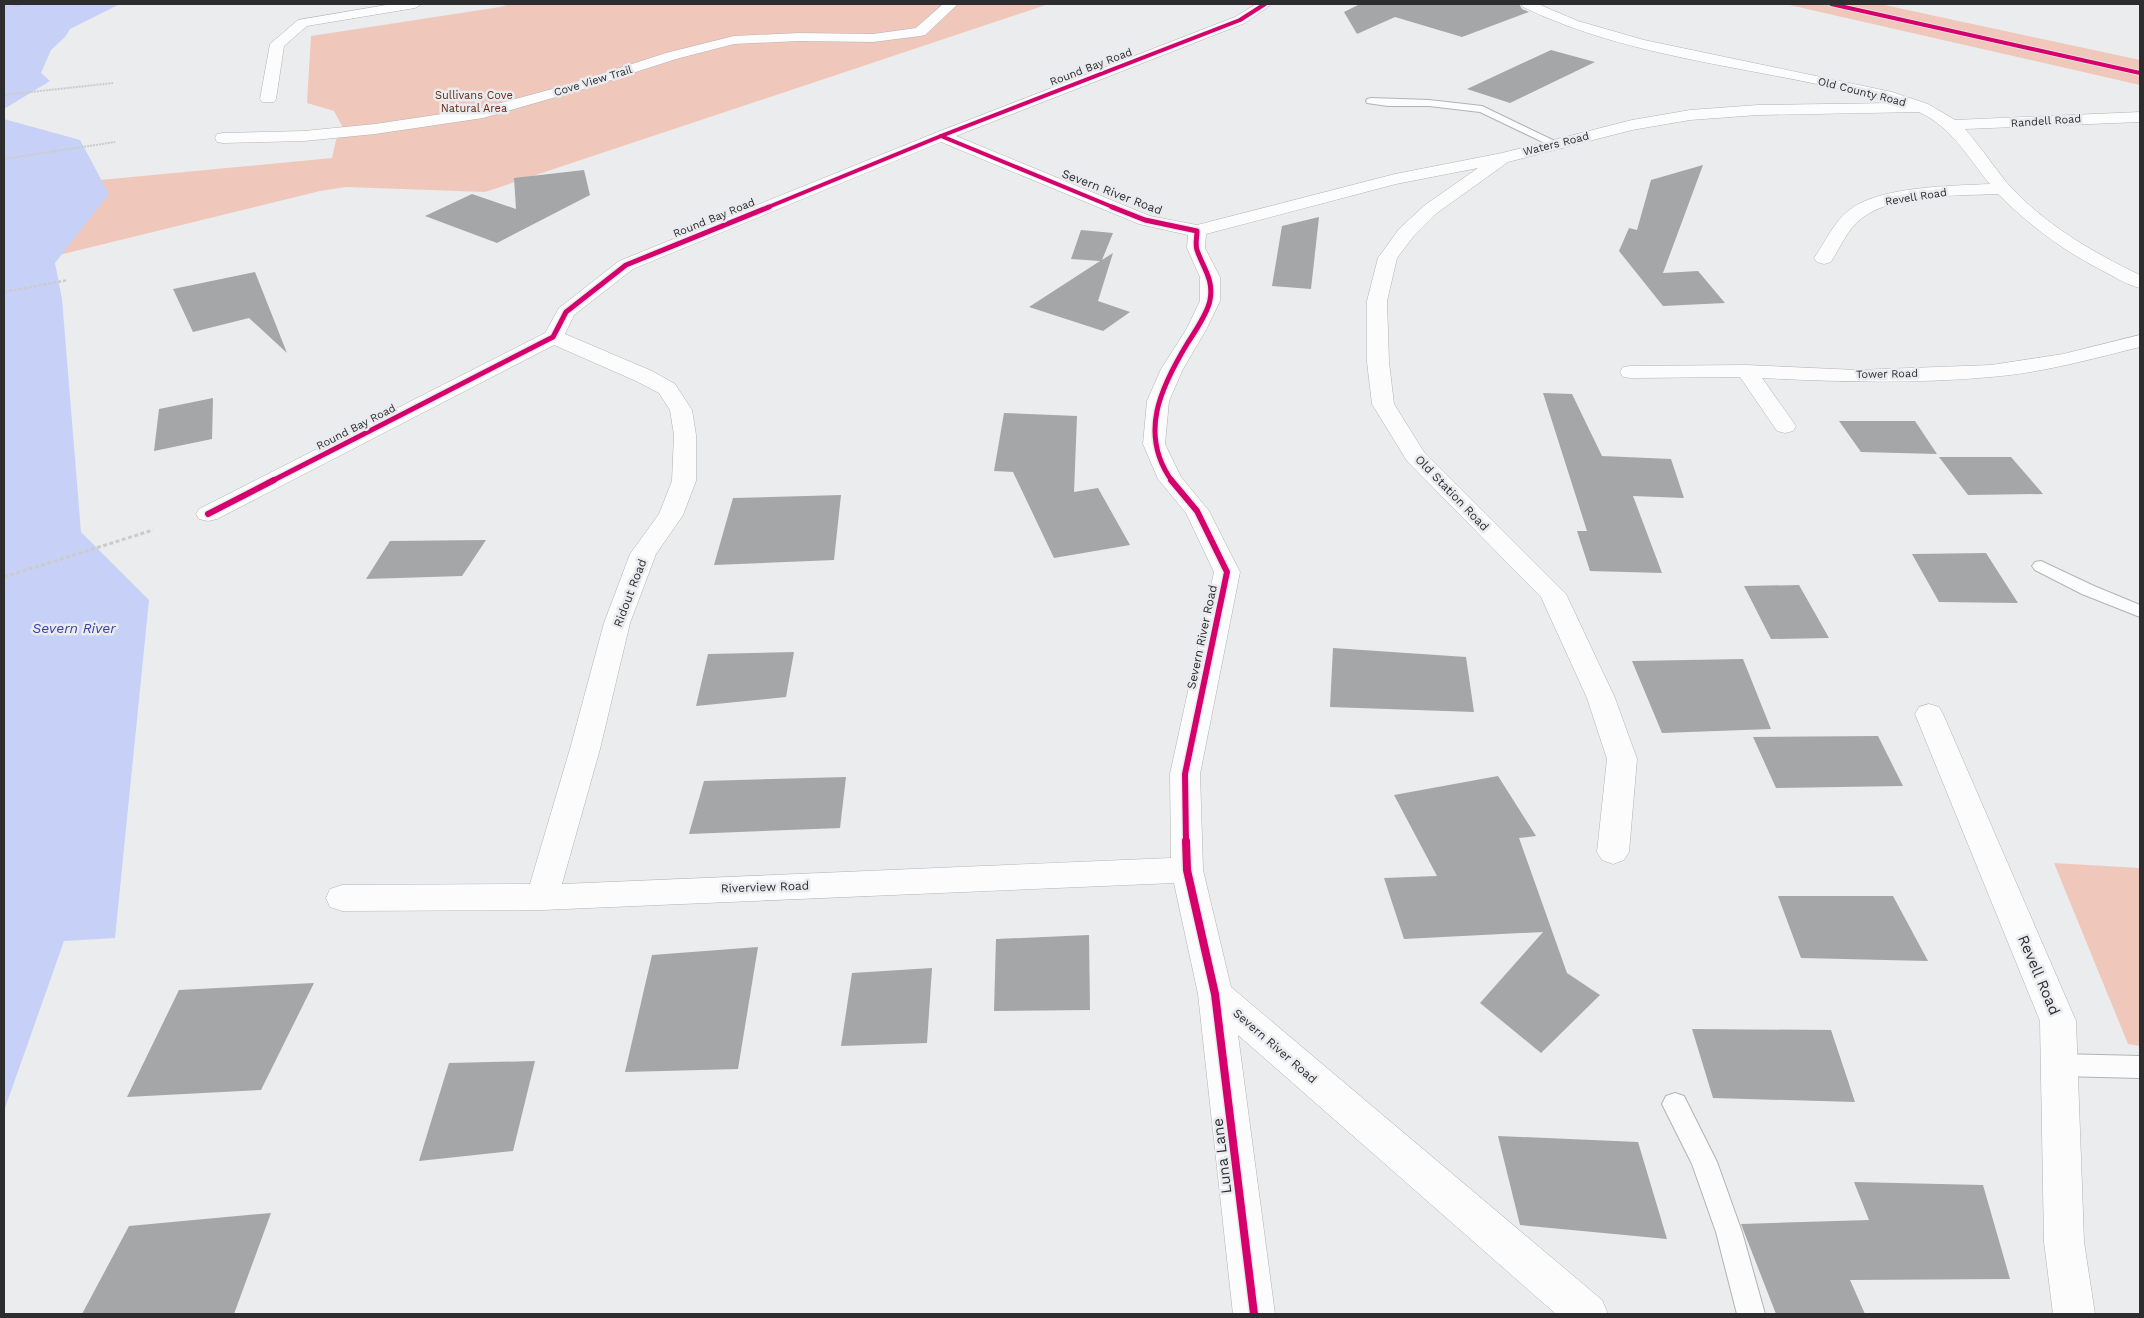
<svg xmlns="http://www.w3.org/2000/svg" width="2144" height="1318" font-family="'Work Sans',sans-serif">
  <rect width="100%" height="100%" fill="#ebecee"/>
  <g fill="#f0c8bb">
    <polygon points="510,4 1049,4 485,192 346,187 320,191 59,255 89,181 332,158 336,140 342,126 334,111 307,103 311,36 500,7"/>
    <polygon points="1785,4 1880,4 2140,60 2140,85"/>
    <polygon points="2054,863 2140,868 2140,1046 2128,1044"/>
  </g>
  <g fill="#c7d1f7">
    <polygon points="4,4 120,4 70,29 65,37 51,50 41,73 50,81 4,109"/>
    <polygon points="4,119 80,140 109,194 55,263 62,299 81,532 149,600 115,938 64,941 4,1111"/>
  </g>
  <g fill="#a5a6a7">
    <polygon points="1360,4 1519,4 1522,9 1529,12 1462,37 1395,17 1357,34 1344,12"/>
    <polygon points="1551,50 1595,62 1510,103 1467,89"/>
    <polygon points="1703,165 1663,273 1698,271 1725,303 1663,306 1619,251 1629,228 1637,230 1651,180"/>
    <polygon points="584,170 590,195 497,243 425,216 472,194 516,209 514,178"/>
    <polygon points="1319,217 1311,289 1272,286 1282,226"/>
    <polygon points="1081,230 1113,233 1102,260 1113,253 1098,301 1130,312 1103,331 1029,307 1100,261 1071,259"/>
    <polygon points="255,272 287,353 249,318 193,332 173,289"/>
    <polygon points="1543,393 1572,394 1602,456 1671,459 1684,498 1633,496 1662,573 1590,571 1577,531 1587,531"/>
    <polygon points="213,398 212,439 154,451 159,409"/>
    <polygon points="1004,413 1077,416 1074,492 1098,488 1130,545 1054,558 1013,472 994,471"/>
    <polygon points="1839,421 1915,421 1937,454 1861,452"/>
    <polygon points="1939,457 2011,457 2043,494 1968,495"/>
    <polygon points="841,495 834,560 714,565 733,498"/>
    <polygon points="486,540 462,576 366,579 390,541"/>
    <polygon points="1986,553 2018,603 1939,602 1912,554"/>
    <polygon points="1799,585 1829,638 1771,639 1744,586"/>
    <polygon points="1333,648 1466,657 1474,712 1330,707"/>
    <polygon points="794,652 786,697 696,706 708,654"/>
    <polygon points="1743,659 1771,729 1662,733 1632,661"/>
    <polygon points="1878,736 1903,786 1776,788 1753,737"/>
    <polygon points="1498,776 1536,836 1519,838 1567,973 1600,995 1541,1053 1480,1003 1543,932 1404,939 1384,878 1437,876 1394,795"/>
    <polygon points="846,777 840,828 689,834 704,781"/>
    <polygon points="1778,896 1893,896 1928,961 1801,958"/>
    <polygon points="1089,935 1090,1010 994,1011 996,939"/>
    <polygon points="758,947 738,1069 625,1072 652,955"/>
    <polygon points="932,968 927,1043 841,1046 852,973"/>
    <polygon points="314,983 261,1090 127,1097 179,990"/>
    <polygon points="1692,1029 1831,1030 1855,1102 1713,1098"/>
    <polygon points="535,1061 513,1151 419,1161 449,1063"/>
    <polygon points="1498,1136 1638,1142 1667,1239 1520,1225"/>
    <polygon points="1854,1182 1983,1185 2010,1279 1850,1280 1865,1314 1776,1314 1741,1224 1869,1220"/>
    <polygon points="271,1213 234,1314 82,1314 129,1226"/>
  </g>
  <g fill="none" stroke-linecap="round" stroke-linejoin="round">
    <defs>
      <g id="service">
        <polygon points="1371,98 1429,100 1482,106 1561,144 1559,146 1551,146 1480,112 1429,106 1388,106 1367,103 1366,101 1367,99"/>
        <polygon points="2041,561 2094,586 2140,605 2140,617 2082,594 2035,570 2032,566 2035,562"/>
        <polygon points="2060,1054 2140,1056 2140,1078 2060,1076 2051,1072 2048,1065 2051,1058"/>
        <polygon points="1675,1093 1684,1096 1717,1162 1742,1232 1765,1314 1737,1314 1716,1232 1692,1164 1662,1104 1666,1096"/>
      </g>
      <g id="minor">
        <polygon points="392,4 422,4 415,8 307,26 284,46 276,99 274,102 262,102 260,99 270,44 298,20"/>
        <polygon points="943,4 958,4 925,35 920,36 873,42 799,41 734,44 676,59 577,91 483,118 375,134 304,141 223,143 217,142 215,138 217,134 223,133 304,131 375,124 482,108 567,85 666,53 734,36 799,33 873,34 916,28"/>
        <path d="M1256,4H1272L1245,23L956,136L1150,216L1197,225L1395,174L1502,153L1632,120L1690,110L1758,105L1894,103C1771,67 1639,63 1523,7L1521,4H1538L1578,21L1644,40L1892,92L1928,104L1955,120L2140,112V122L1965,129C1981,147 1993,166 2008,184C2044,224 2092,252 2140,275V288C2128,285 2116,278 2105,272C2065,252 2030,226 1998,194C1959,196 1895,193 1862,218C1848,228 1840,248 1831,262L1824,264L1817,262L1814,258C1825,243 1833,223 1848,211C1878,186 1951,186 1990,184C1967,157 1953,128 1919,112L1758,115L1690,120L1632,130L1508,162L1437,213L1413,237L1397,258L1387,301L1389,362L1394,404L1424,452L1566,594L1615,698L1637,759L1629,852L1624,860L1613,864L1602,860L1597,852L1607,759L1587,698L1541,597L1407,461L1372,404L1367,362V301L1378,258L1399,229L1425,205L1478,168L1396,184L1206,234L1205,248L1220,277V301L1206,330L1183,369L1169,401L1165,444L1181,477L1209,511L1240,572L1200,774L1203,870L1231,987L1602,1300L1608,1314H1556L1238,1035L1275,1314H1233L1198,994L1174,883L542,910L342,911L330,907L326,898L330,889L342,885L530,884L570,749L604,623L630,554L659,514L672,481L674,435L670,410L659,393L636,381L554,345L217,519L208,521L199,519L196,514L199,509L545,333L559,308L619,261L935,133L1235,17ZM941,142L1139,224L1188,235L1187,248L1200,277V301L1186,330L1161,369L1147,401L1143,444L1158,479L1186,513L1214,572L1170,774L1171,858L562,884L600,749L630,623L656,554L683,515L696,481V435L692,410L675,384L652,371L565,334L574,315L633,269Z"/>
        <path d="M2140,335V347C2091,359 2042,373 1991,377C1915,384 1838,382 1762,378L1796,426L1793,431L1785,433L1777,431L1740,377L1631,378L1623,377L1620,372L1623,367L1631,366L1746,365L1857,370L1991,365L2063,354Z"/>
        <polygon points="1929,704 1939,707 1943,714 2076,1021 2084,1242 2095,1314 2053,1314 2044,1242 2040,1021 1915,714 1919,707"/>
      </g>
    </defs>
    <use href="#service" stroke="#b2b3b4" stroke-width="2"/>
    <use href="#minor" stroke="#b2b3b4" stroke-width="1"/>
    <g stroke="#cbcbcb" stroke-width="2" stroke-dasharray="2 1" stroke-linecap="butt">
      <polyline points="14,4 15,6 23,4"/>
      <polyline points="4,95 113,83"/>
      <polyline points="4,159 115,142"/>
    </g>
    <polyline stroke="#cbcbcb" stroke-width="2.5" stroke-dasharray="3 2" stroke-linecap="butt" points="4,292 68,280"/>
    <polyline stroke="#cbcbcb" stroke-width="3" stroke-dasharray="4 2.5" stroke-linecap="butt" points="4,577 153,530"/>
    <use href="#service" fill="#fcfcfc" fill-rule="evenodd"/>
    <use href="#minor" fill="#fcfcfc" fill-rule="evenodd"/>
    <defs>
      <g id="cycleway-far3">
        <polyline points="1831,4 2140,73"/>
        <polyline points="941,136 1115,208"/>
        <polyline points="766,208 941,136 1240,20 1265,4"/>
      </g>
      <g id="cycleway-far2">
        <path d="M1112,207L1145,220L1197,231C1197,237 1195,244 1197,250C1203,268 1214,279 1210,300C1208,313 1194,333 1187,344C1161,387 1138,434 1172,481"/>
        <polyline points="272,481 553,337 566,312 626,265 769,207"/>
      </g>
      <g id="cycleway-far1">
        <polyline points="1171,480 1197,511 1227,572 1185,774 1186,842"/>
        <polyline points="208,514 274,480"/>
      </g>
      <polyline id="cycleway" points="1186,841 1187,870 1215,994 1254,1314"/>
    </defs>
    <use href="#cycleway-far3" stroke="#eaebef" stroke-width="5.5"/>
    <use href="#cycleway-far2" stroke="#eaebef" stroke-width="8"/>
    <use href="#cycleway-far1" stroke="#eaebef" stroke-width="9"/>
    <use href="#cycleway" stroke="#eaebef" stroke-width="11"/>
    <use href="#cycleway-far3" stroke="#d6006c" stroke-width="4"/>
    <use href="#cycleway-far2" stroke="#d6006c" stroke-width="5"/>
    <use href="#cycleway-far1" stroke="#d6006c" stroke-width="6"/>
    <use href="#cycleway" stroke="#d6006c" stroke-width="8"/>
  </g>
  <g text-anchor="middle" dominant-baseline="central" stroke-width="5" stroke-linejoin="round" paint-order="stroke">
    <g font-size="11" fill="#2d2d2f" stroke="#eaebef">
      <text transform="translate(1091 67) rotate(-21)">Round Bay Road</text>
      <text transform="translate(593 81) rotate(-17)">Cove View Trail</text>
      <text transform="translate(1862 92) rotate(14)">Old County Road</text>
      <text transform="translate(2046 121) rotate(-4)">Randell Road</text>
      <text transform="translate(1556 144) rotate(-14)">Waters Road</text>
      <text transform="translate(1916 197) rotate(-9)">Revell Road</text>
      <text transform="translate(714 218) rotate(-22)">Round Bay Road</text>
      <text transform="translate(1887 374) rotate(-1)">Tower Road</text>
      <text transform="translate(356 427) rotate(-27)">Round Bay Road</text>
    </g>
    <g font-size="11" fill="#672a15" stroke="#eaebef">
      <text x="474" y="95">Sullivans Cove<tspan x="474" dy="13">Natural Area</tspan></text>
    </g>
    <g font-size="12" fill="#2d2d2f" stroke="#eaebef">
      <text transform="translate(1112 192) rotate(21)">Severn River Road</text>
      <text transform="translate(1452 493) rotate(46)">Old Station Road</text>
      <text transform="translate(630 593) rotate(-69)">Ridout Road</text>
      <text transform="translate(1202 637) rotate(-78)">Severn River Road</text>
      <text transform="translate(765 887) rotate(-2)">Riverview Road</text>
      <text transform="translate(1275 1046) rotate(41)">Severn River Road</text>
    </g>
    <g font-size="14" font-style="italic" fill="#3942a4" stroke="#eaebef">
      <text x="74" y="628">Severn River</text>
    </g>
    <g font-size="15" fill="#2d2d2f" stroke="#eaebef">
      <text transform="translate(2039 975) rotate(67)">Revell Road</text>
      <text transform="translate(1222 1156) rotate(-97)">Luna Lane</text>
    </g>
  </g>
  <rect width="2144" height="1318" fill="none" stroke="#2d2d2f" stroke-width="10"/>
</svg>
